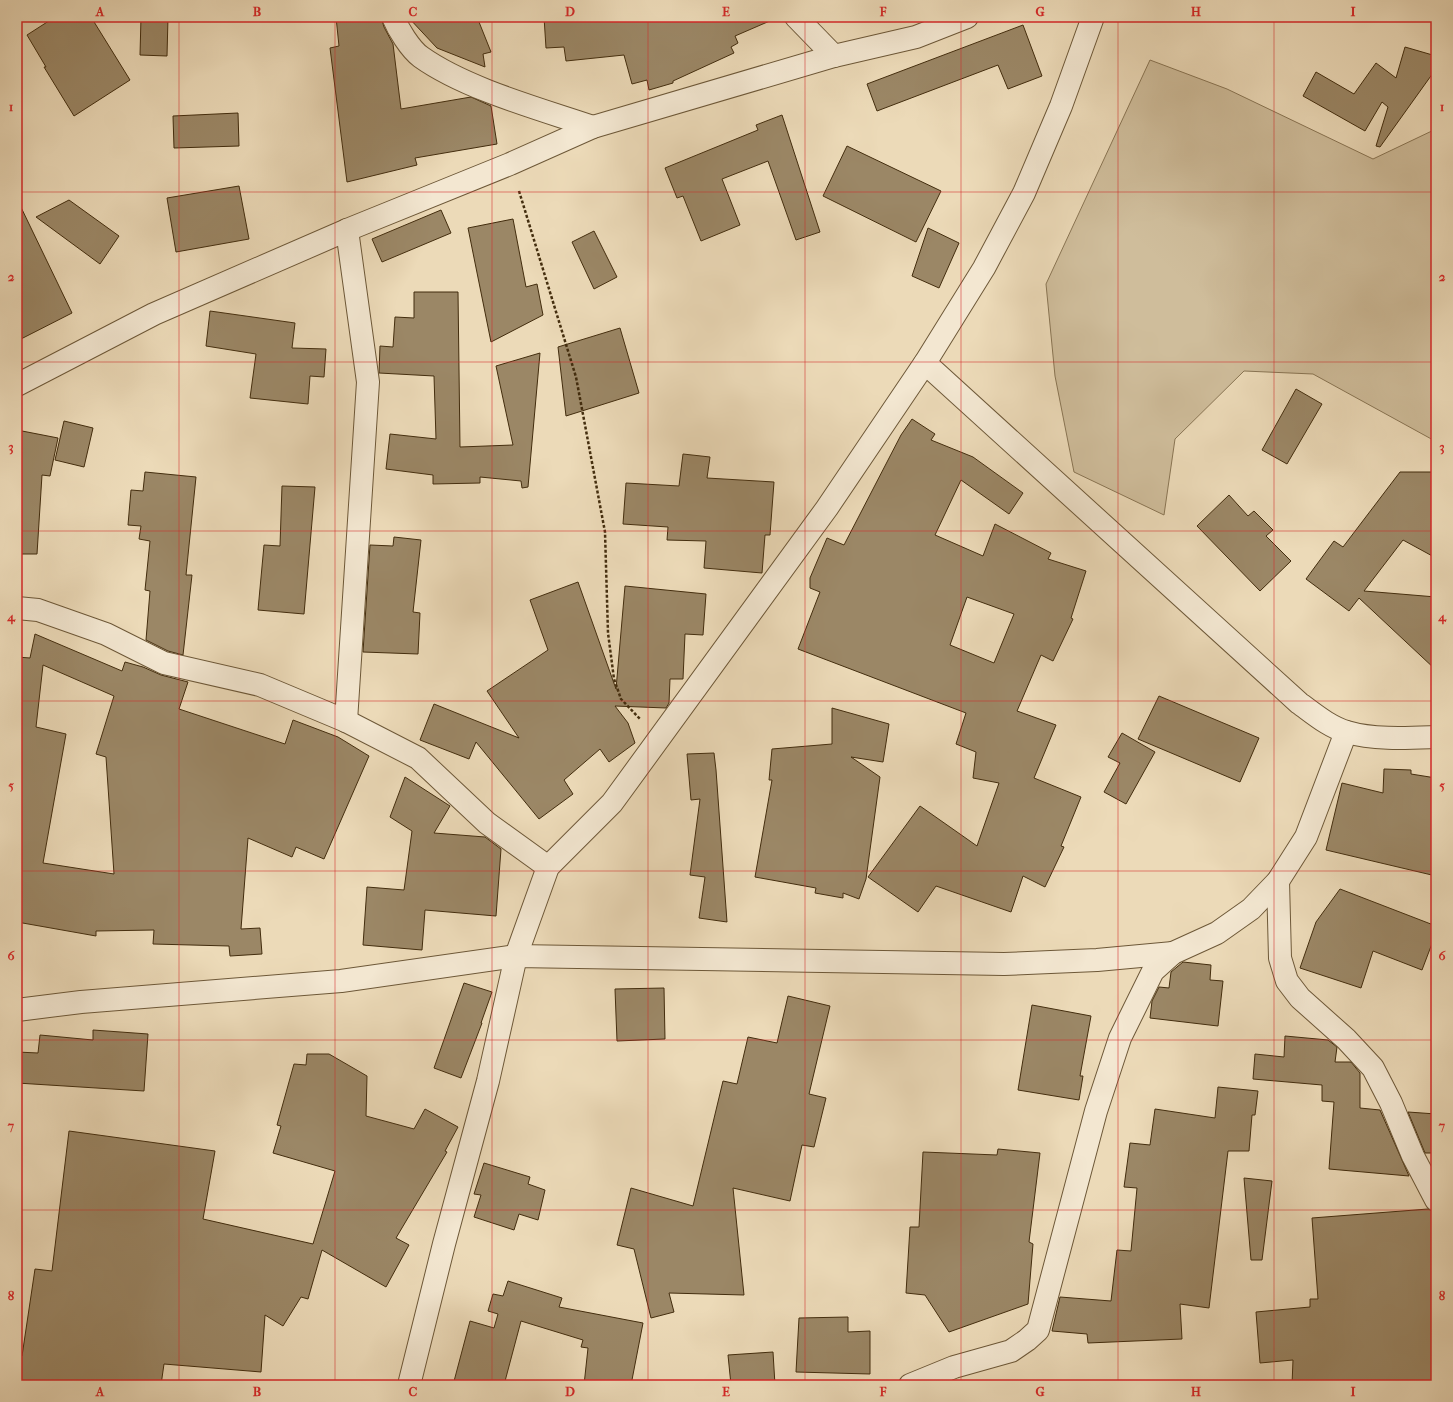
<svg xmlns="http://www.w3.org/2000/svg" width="1453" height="1402" font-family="'IM FELL French Canon',serif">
  <rect width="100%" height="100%" fill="#ecdab8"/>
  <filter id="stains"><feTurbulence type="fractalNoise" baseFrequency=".005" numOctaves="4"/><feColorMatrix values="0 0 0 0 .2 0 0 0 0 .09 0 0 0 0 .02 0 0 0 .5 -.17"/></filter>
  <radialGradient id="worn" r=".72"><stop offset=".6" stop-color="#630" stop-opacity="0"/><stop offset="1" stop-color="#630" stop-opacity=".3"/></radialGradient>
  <polygon fill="#cfbd9b" stroke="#897554" points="1150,60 1227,89 1373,159 1436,129 1435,441 1313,374 1244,371 1175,439 1164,515 1074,472 1055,376 1046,284"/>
  <g fill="#9b8766" stroke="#432d0e" fill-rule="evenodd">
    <polygon points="55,17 91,17 130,80 74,116 44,67 46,67 27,35"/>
    <polygon points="141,17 168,17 167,56 140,55"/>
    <polygon points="336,17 381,17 384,27 393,44 401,109 471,97 491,106 497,144 415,158 417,165 347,182 330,48 339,46"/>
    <polygon points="408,17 477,17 491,52 483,54 485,67 437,48"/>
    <polygon points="544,17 779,17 735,36 738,43 731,47 734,53 673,81 673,83 649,90 647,80 632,84 624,55 566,61 564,47 546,48"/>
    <polygon points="1023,25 1042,76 1008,89 998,65 877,111 867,84"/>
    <polygon points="1405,47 1436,56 1436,63 1433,73 1380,147 1376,146 1388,107 1382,102 1365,131 1303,96 1316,72 1354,94 1376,63 1396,78"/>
    <polygon points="238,113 239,146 174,148 173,116"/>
    <polygon points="782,115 820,232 796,240 768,161 722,179 740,225 701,241 683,196 677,198 665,168 758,130 756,125"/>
    <polygon points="847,146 941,191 916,242 823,196"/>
    <polygon points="239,186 249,239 176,252 167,198"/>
    <polygon points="17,199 72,313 17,341"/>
    <polygon points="69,200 119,236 100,264 36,217"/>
    <polygon points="441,210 451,233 382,262 372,239"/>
    <polygon points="513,219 526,287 537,284 543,315 491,342 468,228"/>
    <polygon points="928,228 959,243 939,288 912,276"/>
    <polygon points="594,231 617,277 594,289 572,242"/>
    <polygon points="414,292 458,292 460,447 513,445 496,366 540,353 528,487 522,488 521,481 480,477 480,483 433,484 433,475 386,469 390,434 436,439 434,376 379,373 380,346 393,347 395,317 414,318"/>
    <polygon points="210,311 295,323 292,348 326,349 324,377 310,376 308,404 250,398 256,354 206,346"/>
    <polygon points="620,328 639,393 566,416 558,347"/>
    <polygon points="1296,389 1322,404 1287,464 1262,450"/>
    <path d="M912,419L935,434L931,440L973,457L1023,493L1009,514L961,480L935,535L983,556L995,524L1051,553L1048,559L1086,571L1071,618L1073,619L1053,661L1041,655L1017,711L1056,725L1034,778L1081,797L1061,846L1064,847L1045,887L1023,876L1011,912L936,886L918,912L868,877L920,806L977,846L999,783L973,778L976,752L956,744L966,713L798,649L820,592L810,588V578L827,538L844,545L901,435ZM967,597L1014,614L994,663L950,645Z"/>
    <polygon points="64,421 93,428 84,467 55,460"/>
    <polygon points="17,430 58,438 50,476 42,475 37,554 17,554"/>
    <polygon points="683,454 710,457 707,478 774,482 770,535 765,535 762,573 704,568 706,541 667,540 668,527 623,524 626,483 679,486"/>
    <polygon points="145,472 196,477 186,575 192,575 183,655 168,651 146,640 150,591 145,590 150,541 139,539 141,526 128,525 131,490 143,491"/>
    <polygon points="1400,472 1436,472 1436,558 1403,540 1364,591 1436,597 1436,670 1359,598 1349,611 1306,579 1334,541 1343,547"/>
    <polygon points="282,486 315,487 304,614 258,610 264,545 280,546"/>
    <polygon points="1229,495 1248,516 1254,511 1273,530 1266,536 1291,561 1260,591 1197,526"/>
    <polygon points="394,537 421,540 413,612 420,613 418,654 363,652 370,545 393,546"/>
    <polygon points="578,582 616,689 625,586 706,594 703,635 685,634 683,679 670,679 669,703 666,708 615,706 628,723 635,743 609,762 600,749 564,780 573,794 539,819 476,742 469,759 420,740 434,704 519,738 487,691 548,650 530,600"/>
    <path d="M35,634L122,671L125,662L143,667L161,675L188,682L179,709L285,744L293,720L338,737L369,756L324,859L296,847L292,857L248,838L241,929L260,928L262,954L230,956L229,946L153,944L154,930L96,931V936L17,922V657L30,658ZM43,665L114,696L96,754L106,757L114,874L43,863L66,734L36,727Z"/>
    <polygon points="1159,696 1259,738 1240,782 1138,739"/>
    <polygon points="832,708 889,724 883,762 851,757 880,777 866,879 859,899 843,893 843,898 815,893 816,888 755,877 772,780 769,780 772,749 832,744"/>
    <polygon points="1122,733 1155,752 1126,804 1104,792 1120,763 1108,757"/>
    <polygon points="714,753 716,770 727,922 699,918 705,877 690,875 700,799 691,800 687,754"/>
    <polygon points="1384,769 1411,770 1411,774 1436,778 1436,876 1326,850 1342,783 1383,793"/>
    <polygon points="405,777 450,806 434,833 485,837 501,849 496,916 425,910 422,950 363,945 367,887 404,890 412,831 390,817"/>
    <polygon points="1340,889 1436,926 1436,933 1422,970 1373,951 1361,988 1300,968 1316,922"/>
    <polygon points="1183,962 1211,965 1210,980 1223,981 1218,1026 1150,1018 1152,1001 1159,987 1169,988 1171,972"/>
    <polygon points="464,983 492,992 481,1023 482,1023 461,1078 434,1068"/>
    <polygon points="664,988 665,1039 617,1041 615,989"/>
    <polygon points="788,996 830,1006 809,1094 826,1098 814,1147 802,1145 790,1201 733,1188 744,1295 669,1293 674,1312 651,1318 634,1249 617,1245 631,1188 693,1206 723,1081 737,1084 748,1037 777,1043"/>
    <polygon points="1032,1005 1091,1016 1080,1076 1083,1076 1079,1100 1018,1090"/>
    <polygon points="93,1030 148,1034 144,1091 17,1083 17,1052 38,1053 40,1035 93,1040"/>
    <polygon points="1285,1036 1328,1040 1337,1047 1335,1062 1351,1062 1360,1073 1360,1108 1380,1110 1409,1176 1329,1169 1334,1102 1322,1101 1322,1085 1253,1079 1255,1054 1284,1057"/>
    <polygon points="307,1054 329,1054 367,1076 366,1116 414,1129 425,1109 458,1127 445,1151 447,1152 396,1238 409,1245 386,1287 322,1250 308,1299 301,1297 283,1326 265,1315 261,1372 164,1364 161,1385 17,1385 17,1355 22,1356 35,1269 52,1271 69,1131 215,1151 203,1219 313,1244 335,1171 273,1153 281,1126 277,1125 294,1064 306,1065"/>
    <polygon points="1218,1087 1258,1091 1255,1115 1252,1115 1249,1151 1228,1151 1209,1308 1180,1304 1182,1339 1088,1343 1087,1334 1052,1331 1060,1297 1111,1301 1117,1250 1131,1251 1137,1188 1124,1187 1130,1143 1150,1145 1155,1109 1215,1118"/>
    <polygon points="1408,1112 1436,1114 1436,1153 1425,1153"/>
    <polygon points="998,1149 1040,1153 1029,1242 1033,1244 1028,1304 949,1332 925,1295 906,1293 910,1227 919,1227 923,1152 997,1155"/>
    <polygon points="484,1163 530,1177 528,1184 545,1190 538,1220 519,1214 514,1230 474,1217 481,1195 474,1194"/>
    <polygon points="1244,1178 1272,1181 1262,1260 1251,1260"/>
    <polygon points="1428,1209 1436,1212 1436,1385 1292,1385 1293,1360 1260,1363 1256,1312 1310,1307 1310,1299 1318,1299 1312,1218"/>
    <polygon points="508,1281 562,1298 559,1307 643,1323 631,1385 584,1385 588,1348 581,1347 583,1340 521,1321 504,1385 453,1385 470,1321 494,1328 498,1314 488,1311 493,1294 503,1296"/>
    <polygon points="848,1317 848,1332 870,1331 870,1374 796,1372 799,1318"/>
    <polygon points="773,1352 775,1385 731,1385 728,1355"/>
  </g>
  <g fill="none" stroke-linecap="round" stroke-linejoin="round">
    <defs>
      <g id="street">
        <path d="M393,17C398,29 410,49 421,57C466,89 540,109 593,127"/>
        <polyline points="796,17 834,56"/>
        <path d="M925,363L1299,703C1313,713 1329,727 1347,732C1374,740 1408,738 1436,737"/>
        <polyline points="17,385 154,314 347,230 510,164 593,127 834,56 916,37 967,17"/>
        <polyline points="17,608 38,610 106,634 164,663 260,685 346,721 418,758 487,823 548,867"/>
        <polyline points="346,721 368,382 347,230"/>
        <polyline points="1278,881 1280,958 1287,981 1300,998 1346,1039 1373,1068 1391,1103 1413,1156 1436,1200"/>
        <polyline points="17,1010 81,1002 341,981 516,956 1004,964 1097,960 1173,953"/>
        <polyline points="409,1385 444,1244 488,1081 516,956 548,867 612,803 827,508 925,363 984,268 1024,193 1061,106 1093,17"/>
        <polyline points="910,1385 954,1367 1011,1351 1027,1340 1038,1330 1096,1111 1120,1038 1153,971 1173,953 1217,933 1251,909 1278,881 1306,837 1346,732"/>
      </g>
    </defs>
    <use href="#street" stroke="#6d5838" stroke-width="24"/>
    <polyline stroke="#432d0e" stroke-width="2.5" stroke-dasharray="3 2" stroke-linecap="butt" points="519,191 576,377 605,532 608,633 614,679 621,699 640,719"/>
    <use href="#street" stroke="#f3e7d1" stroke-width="22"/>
  </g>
  <path fill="none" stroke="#d62828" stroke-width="1" stroke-opacity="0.55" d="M179,17V1385M335,17V1385M492,17V1385M648,17V1385M805,17V1385M961,17V1385M1118,17V1385M1274,17V1385M17,192H1436M17,362H1436M17,531H1436M17,701H1436M17,871H1436M17,1040H1436M17,1210H1436"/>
  <rect width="1453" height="1402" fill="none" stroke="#ecdab8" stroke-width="44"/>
  <rect x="22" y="22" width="1409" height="1358" fill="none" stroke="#d62828" stroke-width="1.5"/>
  <g font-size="13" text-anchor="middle" font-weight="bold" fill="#d62828">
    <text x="100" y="16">A</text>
    <text x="257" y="16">B</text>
    <text x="413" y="16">C</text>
    <text x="570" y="16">D</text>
    <text x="726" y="16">E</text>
    <text x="883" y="16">F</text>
    <text x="1040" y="16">G</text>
    <text x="1196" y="16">H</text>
    <text x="1353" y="16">I</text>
    <text x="11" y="111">1</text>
    <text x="1442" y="111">1</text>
    <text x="11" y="281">2</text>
    <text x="1442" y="281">2</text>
    <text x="11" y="451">3</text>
    <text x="1442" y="451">3</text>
    <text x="11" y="621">4</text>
    <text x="1442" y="621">4</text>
    <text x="11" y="790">5</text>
    <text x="1442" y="790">5</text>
    <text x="11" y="960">6</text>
    <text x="1442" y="960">6</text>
    <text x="11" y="1130">7</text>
    <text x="1442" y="1130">7</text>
    <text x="11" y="1300">8</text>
    <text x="1442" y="1300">8</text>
    <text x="100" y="1396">A</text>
    <text x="257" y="1396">B</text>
    <text x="413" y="1396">C</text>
    <text x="570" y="1396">D</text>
    <text x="726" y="1396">E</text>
    <text x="883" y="1396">F</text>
    <text x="1040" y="1396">G</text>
    <text x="1196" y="1396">H</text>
    <text x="1353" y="1396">I</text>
  </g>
  <rect width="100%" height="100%" filter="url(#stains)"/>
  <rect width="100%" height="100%" fill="url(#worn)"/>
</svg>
